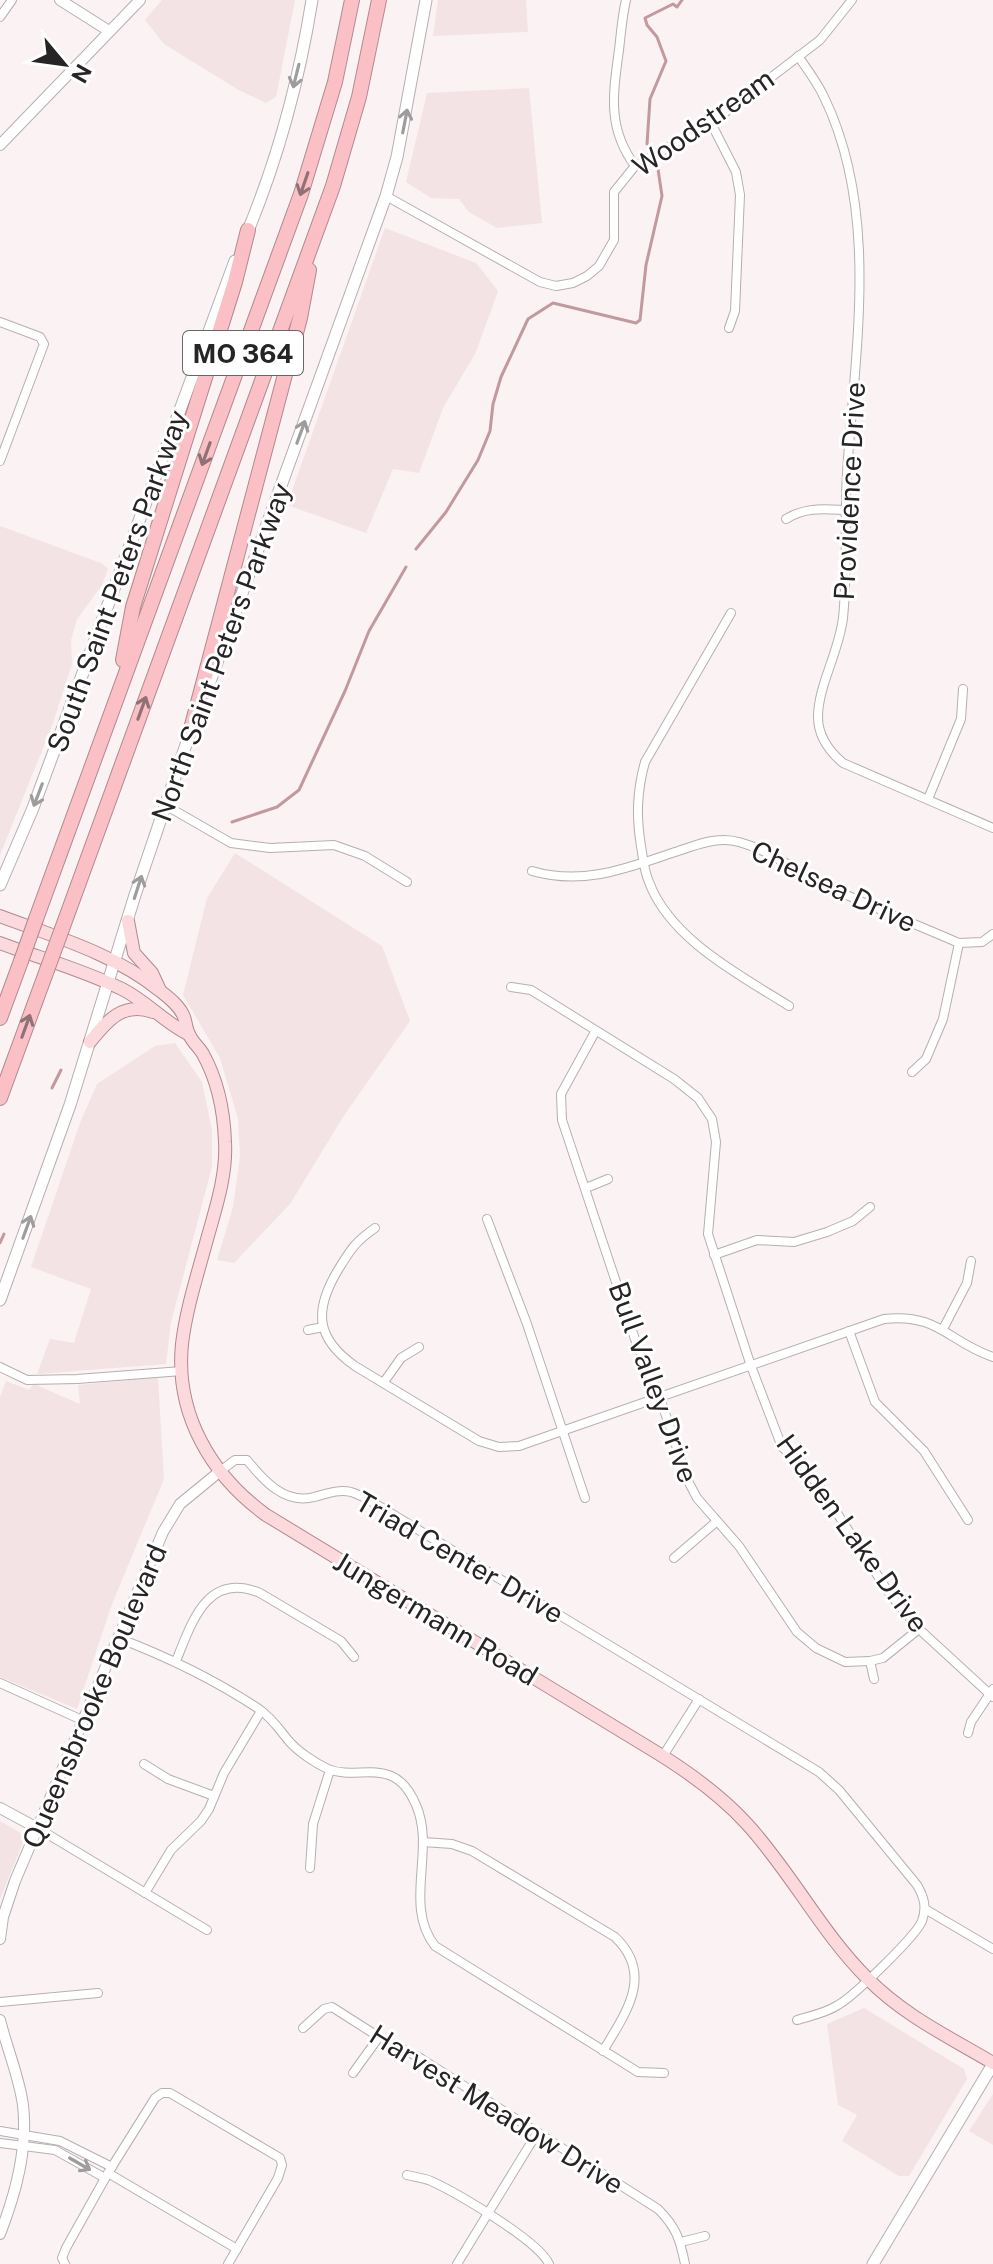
<svg xmlns="http://www.w3.org/2000/svg" width="993" height="2264" font-family="'Public Sans',sans-serif">
  <rect width="100%" height="100%" fill="#faf2f3"/>
  <g fill="#f4e3e4">
    <polygon points="162,0 295,0 276,97 266,103 237,89 164,44 145,20"/>
    <polygon points="438,0 526,0 528,32 433,36"/>
    <polygon points="529,88 542,223 497,228 469,212 459,199 431,198 406,182 427,93"/>
    <polygon points="385,228 476,263 498,291 476,352 443,408 419,473 393,469 366,533 287,505"/>
    <polygon points="0,526 101,563 108,569 102,585 77,619 71,640 72,664 53,723 0,855"/>
    <polygon points="235,853 382,946 410,1021 343,1117 290,1204 234,1263 217,1260 233,1207 240,1156 238,1119 220,1058 183,995 207,898"/>
    <polygon points="175,1043 202,1082 212,1130 212,1167 171,1322 166,1364 37,1374 50,1339 74,1343 91,1289 31,1267 80,1123 97,1084 155,1046"/>
    <polygon points="158,1377 164,1479 112,1604 77,1709 0,1677 0,1397 6,1381 29,1390 34,1384 80,1404 78,1385"/>
    <polygon points="0,1821 19,1832 24,1840 0,1899"/>
    <polygon points="864,2008 964,2069 967,2079 909,2176 899,2176 842,2141 857,2115 838,2105 827,2024"/>
    <polygon points="993,2094 993,2145 969,2131"/>
  </g>
  <g fill="none" stroke-linecap="round" stroke-linejoin="round">
    <g stroke="#c2999e" stroke-width="3">
      <polyline points="647,144 650,99 666,61 657,37 647,25 645,18 673,4 677,7 682,0"/>
      <polyline points="416,549 446,512 478,460 490,431 493,404 501,377 528,319 553,303 636,323 640,320 646,265 662,196 658,169"/>
      <polyline points="232,822 277,807 299,790 345,691 369,631 406,567"/>
      <polyline points="52,1088 61,1070"/>
      <polyline points="0,1243 4,1234"/>
    </g>
    <defs>
      <g id="minor">
        <path d="M626,0C622,17 621,33 619,50C613,94 607,128 635,166"/>
        <polyline points="0,17 12,0"/>
        <path d="M798,56C807,69 817,82 824,97C880,212 855,349 847,473C844,521 848,570 843,618C839,652 818,686 818,717C818,736 830,752 843,763L993,828"/>
        <polyline points="711,123 736,172 740,195 735,311 729,328"/>
        <polyline points="386,196 540,282 556,286 573,283 587,276 599,266 614,240 614,192 635,166 711,123 820,40 852,0"/>
        <polyline points="0,322 40,337 44,344 0,461"/>
        <path d="M786,519C805,507 823,509 845,510"/>
        <path d="M731,613L645,762C637,791 636,816 641,846C643,858 644,871 649,882C670,939 740,975 789,1006"/>
        <polyline points="928,799 961,719 963,689"/>
        <polyline points="165,805 231,843 270,848 334,845 365,856 407,882"/>
        <path d="M532,871C583,886 627,868 675,852C691,847 707,840 723,840C754,839 799,873 829,887C872,907 915,924 959,943L982,942L993,934"/>
        <polyline points="511,987 531,990 674,1079 698,1098 712,1119 716,1142 708,1234 751,1366 782,1447 802,1465 822,1490 889,1593 919,1629 993,1697"/>
        <polyline points="595,1032 561,1094 562,1120 635,1339 660,1398 688,1481 697,1498 739,1546 797,1632 816,1648 845,1662 870,1661 883,1658 919,1629"/>
        <polyline points="912,1072 926,1059 943,1019 959,943"/>
        <polyline points="586,1188 608,1179"/>
        <polyline points="487,1219 527,1324 585,1498"/>
        <path d="M375,1228C355,1242 351,1249 338,1270C314,1310 315,1338 355,1366L479,1441L499,1447L519,1446L884,1319C939,1313 948,1342 993,1357"/>
        <polyline points="714,1255 757,1240 794,1242 827,1232 853,1221 870,1207"/>
        <polyline points="943,1329 967,1283 971,1261"/>
        <polyline points="308,1330 323,1327"/>
        <polyline points="849,1331 875,1402 924,1451 968,1520"/>
        <polyline points="0,1367 27,1380 77,1379 182,1371"/>
        <polyline points="384,1382 401,1358 419,1347"/>
        <path d="M219,1472L235,1460H247C263,1480 285,1505 314,1497C326,1494 338,1489 351,1492C358,1494 367,1499 374,1503L819,1772L839,1790L917,1885C924,1897 927,1907 922,1921C916,1936 854,1996 838,2005C826,2013 810,2016 797,2020"/>
        <polyline points="674,1558 716,1522"/>
        <path d="M118,1638C168,1657 215,1680 259,1709C272,1718 279,1729 288,1740C297,1751 315,1763 328,1769C359,1782 394,1753 416,1805C436,1850 403,1905 435,1946L638,2072L664,2073"/>
        <path d="M176,1661C192,1622 207,1571 260,1593L341,1641L354,1657"/>
        <polyline points="870,1661 874,1679"/>
        <polyline points="0,1683 82,1720"/>
        <polyline points="968,1733 971,1722 993,1689"/>
        <polyline points="663,1756 699,1699"/>
        <polyline points="144,1764 168,1779 214,1796"/>
        <polyline points="39,1829 207,1930"/>
        <path d="M423,1842L452,1844L472,1851L615,1937C655,1975 625,2014 603,2051"/>
        <polyline points="310,1868 313,1824 330,1770"/>
        <polyline points="145,1893 171,1850 201,1821 209,1809 224,1773 261,1711"/>
        <polyline points="925,1909 993,1949"/>
        <polyline points="0,2002 98,1993"/>
        <path d="M303,2028L324,2009L332,2007L379,2037L420,2058L658,2209C676,2227 680,2239 685,2264"/>
        <polyline points="353,2073 379,2037"/>
        <polyline points="0,2131 60,2141 112,2167"/>
        <polyline points="0,2143 55,2150 105,2178"/>
        <polyline points="108,2173 237,2249"/>
        <path d="M407,2175C415,2177 424,2178 431,2181C457,2193 539,2241 549,2264"/>
        <polyline points="681,2242 705,2236"/>
        <polyline points="65,2264 62,2258 66,2248 108,2173 155,2098 162,2093 170,2093 280,2158 282,2165 278,2178 228,2264"/>
        <polyline points="457,2264 537,2133"/>
      </g>
      <g id="tertiary">
        <polyline points="60,0 109,31"/>
        <polyline points="0,145 140,0"/>
        <polyline points="0,1808 39,1829"/>
        <polyline points="0,1939 3,1917 15,1881 163,1532 180,1504 219,1472"/>
        <path d="M0,2020C7,2049 19,2076 23,2105C28,2149 16,2193 0,2234"/>
      </g>
      <g id="secondary">
        <path d="M245,238C277,162 299,81 312,0"/>
        <polyline points="207,690 386,196 397,157 426,0"/>
        <polyline points="0,885 33,808 235,261"/>
        <polyline points="0,1300 70,1105 135,895 193,724"/>
        <polyline points="873,2264 993,2064"/>
      </g>
      <g id="primary">
        <path d="M0,916C53,936 115,954 159,990C168,997 180,1006 184,1017C186,1022 186,1029 189,1034C192,1042 199,1047 203,1054C218,1081 224,1112 225,1142C227,1176 215,1210 206,1243C197,1276 186,1310 182,1344C175,1414 211,1475 266,1515L646,1746C683,1768 718,1792 747,1824C791,1872 821,1932 867,1978C903,2015 949,2037 993,2063"/>
        <polyline points="128,921 134,953 152,973 159,988"/>
        <path d="M0,943C40,958 83,970 122,989C146,1001 164,1022 188,1034"/>
        <path d="M90,1042C107,1021 123,1001 153,1012"/>
      </g>
      <g id="motorway">
        <polyline points="123,660 133,607 235,282 248,230"/>
        <polyline points="191,729 300,318 309,270"/>
        <polyline points="36,919 301,194 335,82 352,0"/>
        <polyline points="62,929 333,186 359,97 379,0"/>
        <polyline points="0,1018 21,961"/>
        <polyline points="0,1098 47,970"/>
      </g>
    </defs>
    <use href="#minor" stroke="#b6afb0" stroke-width="10"/>
    <use href="#tertiary" stroke="#b6afb0" stroke-width="12"/>
    <use href="#secondary" stroke="#b6afb0" stroke-width="13"/>
    <use href="#primary" stroke="#b0898e" stroke-width="14"/>
    <use href="#motorway" stroke="#b0898e" stroke-width="16"/>
    <use href="#minor" stroke="#fff" stroke-width="8"/>
    <use href="#tertiary" stroke="#fff" stroke-width="10"/>
    <use href="#secondary" stroke="#fff" stroke-width="11"/>
    <use href="#primary" stroke="#fcd9dd" stroke-width="12"/>
    <use href="#motorway" stroke="#fac0c6" stroke-width="14"/>
    <defs>
      <g id="motorway-bridge">
        <polyline points="21,961 36,919"/>
        <polyline points="47,970 62,929"/>
      </g>
    </defs>
    <use href="#motorway-bridge" stroke="#b0898e" stroke-width="16" stroke-linecap="butt"/>
    <use href="#motorway-bridge" stroke="#fac0c6" stroke-width="14"/>
  </g>
  <defs><path id="oneway-shaft" d="M-6 0H5M1.5-3L5.5 0L1.5 3" fill="none" stroke-width="1.6" stroke-linecap="round" stroke-linejoin="round" transform="scale(2)"/></defs>
  <g stroke="#9e9c9d">
    <use href="#oneway-shaft" transform="translate(296 76) rotate(104)"/>
    <use href="#oneway-shaft" transform="translate(405 121) rotate(-79)"/>
    <use href="#oneway-shaft" transform="translate(301 432) rotate(-70)"/>
    <use href="#oneway-shaft" transform="translate(38 795) rotate(111)"/>
    <use href="#oneway-shaft" transform="translate(138 887) rotate(-72)"/>
    <use href="#oneway-shaft" transform="translate(27 1227) rotate(-70)"/>
    <use href="#oneway-shaft" transform="translate(80 2164) rotate(30)"/>
  </g>
  <g stroke="#907276">
    <use href="#oneway-shaft" transform="translate(304 184) rotate(109)"/>
    <use href="#oneway-shaft" transform="translate(206 454) rotate(110)"/>
    <use href="#oneway-shaft" transform="translate(142 708) rotate(-70)"/>
    <use href="#oneway-shaft" transform="translate(26 1026) rotate(-70)"/>
  </g>
  <g text-anchor="middle" dominant-baseline="central" stroke-width="6" stroke-linejoin="round" paint-order="stroke">
    <rect fill="#fff" stroke="#686666" stroke-width="2" x="183" y="331" width="120" height="44" rx="6"/>
    <g font-size="26" font-weight="bold" fill="#272425">
      <text x="243" y="353">MO 364</text>
    </g>
    <g font-size="28" fill="#272425" stroke="#fff">
      <text transform="translate(703 122) rotate(-35)">Woodstream</text>
      <text transform="translate(849 491) rotate(-87)">Providence Drive</text>
      <text transform="translate(117 581) rotate(-70)">South Saint Peters Parkway</text>
      <text transform="translate(221 652) rotate(-70)">North Saint Peters Parkway</text>
      <text transform="translate(834 886) rotate(25)">Chelsea Drive</text>
      <text transform="translate(654 1382) rotate(70)">Bull Valley Drive</text>
      <text transform="translate(853 1533) rotate(54)">Hidden Lake Drive</text>
      <text transform="translate(460 1557) rotate(30)">Triad Center Drive</text>
      <text transform="translate(436 1618) rotate(31)">Jungermann Road</text>
      <text transform="translate(94 1696) rotate(-67)">Queensbrooke Boulevard</text>
      <text transform="translate(497 2109) rotate(32)">Harvest Meadow Drive</text>
    </g>
  </g>
  <g transform="translate(64 64) rotate(119)" stroke="#ffffff" stroke-width="6" paint-order="stroke">
  <path d="M0-6L14 30L0 20L-14 30Z" fill="#272425"/>
  <text y="-12" font-size="22" font-weight="bold" text-anchor="middle" fill="#272425">N</text>
  </g>
</svg>
